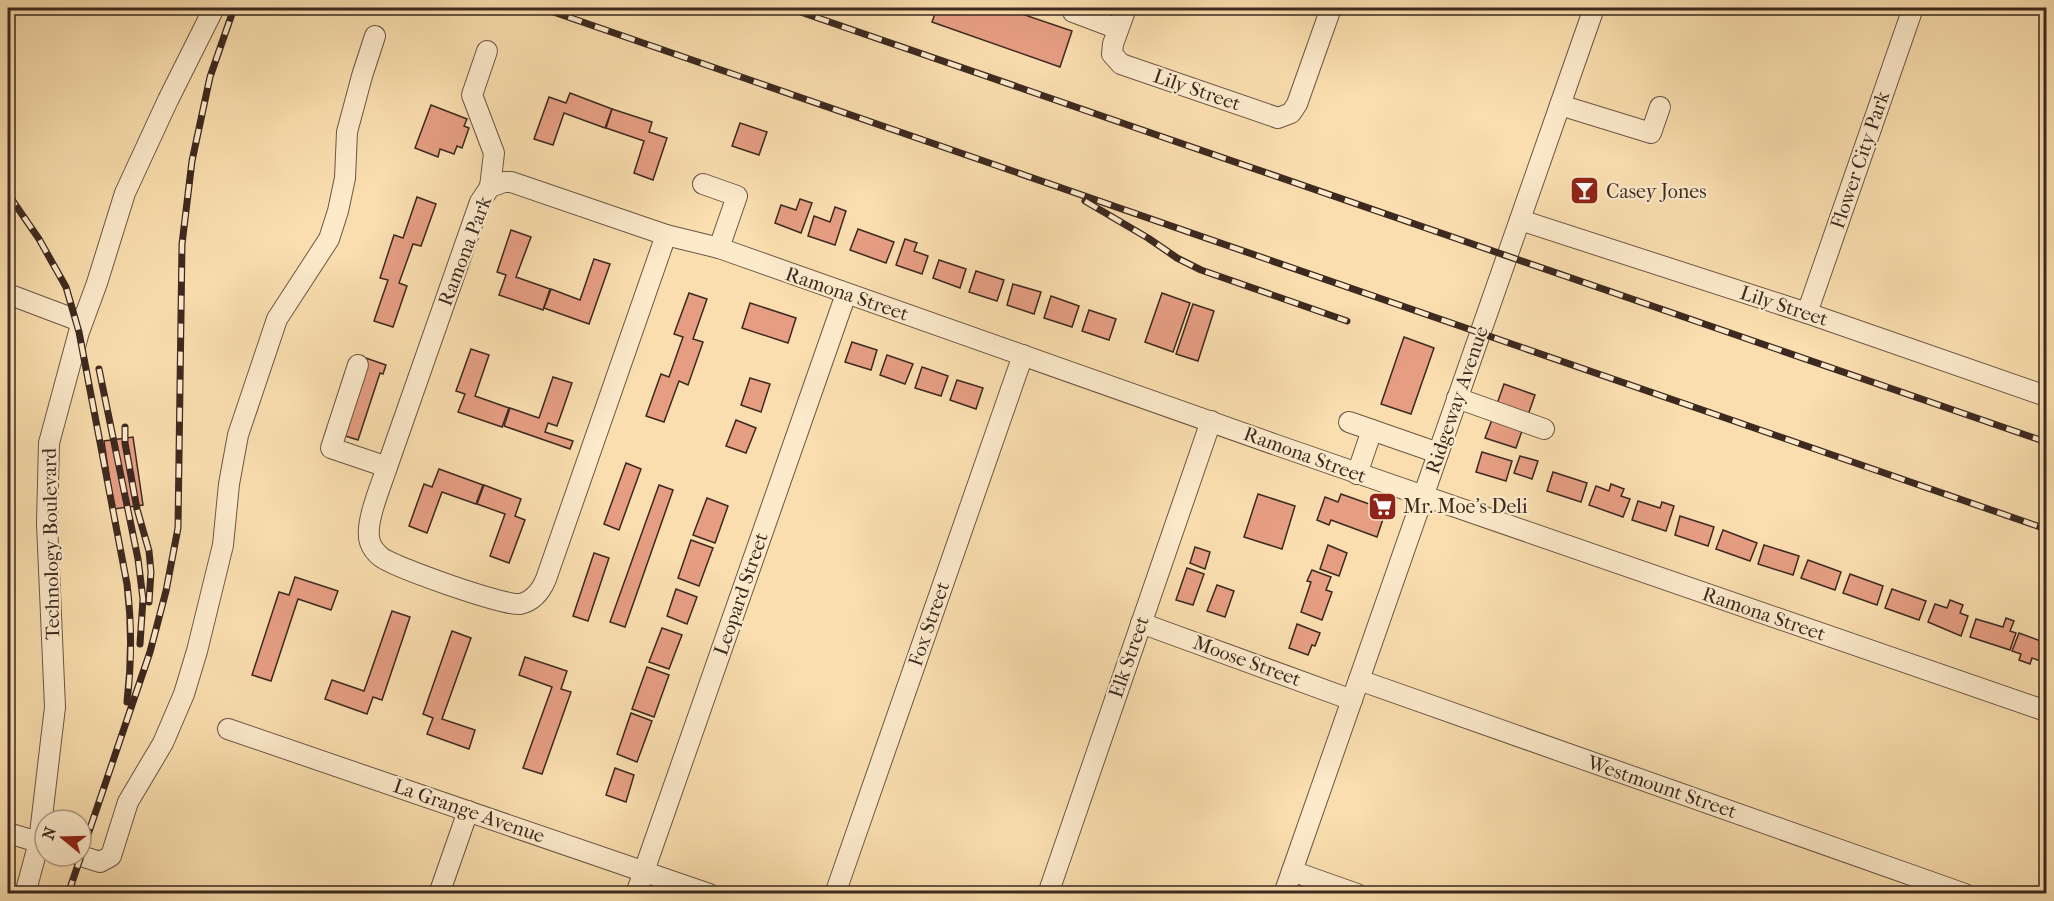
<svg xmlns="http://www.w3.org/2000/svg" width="2054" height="901" font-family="'IM FELL French Canon',serif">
  <rect width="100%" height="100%" fill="#fadeaf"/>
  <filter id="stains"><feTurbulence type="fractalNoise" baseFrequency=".00333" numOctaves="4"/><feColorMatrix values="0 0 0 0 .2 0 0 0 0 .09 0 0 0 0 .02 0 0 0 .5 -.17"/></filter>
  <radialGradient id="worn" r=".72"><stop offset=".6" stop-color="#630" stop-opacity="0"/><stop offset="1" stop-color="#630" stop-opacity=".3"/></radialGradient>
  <g fill="#e69e83" stroke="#3d291f" stroke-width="1.5">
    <polygon points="937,8 1004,8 1072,31 1060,67 932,22"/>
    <polygon points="570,93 612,109 605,128 564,113 553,145 534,139 549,97 566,103"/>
    <polygon points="431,105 467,119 464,126 469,128 462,148 457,146 454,154 440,149 438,157 415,148"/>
    <polygon points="612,109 652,122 649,132 667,138 653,180 634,173 644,141 606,128"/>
    <polygon points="740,123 767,132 759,155 732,146"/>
    <polygon points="417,197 436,204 421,246 413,244 399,283 407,286 393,327 374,321 388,280 380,278 394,235 403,238"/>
    <polygon points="800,199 812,203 801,233 775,223 781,205 796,210"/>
    <polygon points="835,207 846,211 835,245 808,236 814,216 830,222"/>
    <polygon points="858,229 894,242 886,263 850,250"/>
    <polygon points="511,230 531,237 516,277 550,289 543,310 499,295 506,275 497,272"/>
    <polygon points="905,239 917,243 914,251 928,256 922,274 896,265"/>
    <polygon points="594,259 610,264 589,324 544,308 551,289 580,300"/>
    <polygon points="939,260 966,269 960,288 933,278"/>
    <polygon points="976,271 1004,280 997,301 969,292"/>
    <polygon points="1013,284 1041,292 1034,314 1007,305"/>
    <polygon points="689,293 707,299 693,339 703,342 688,385 679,381 664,422 646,416 661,374 669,377 683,337 674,334"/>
    <polygon points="1162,293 1190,303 1173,352 1145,342"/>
    <polygon points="1051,296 1079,306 1072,327 1044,318"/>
    <polygon points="750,303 796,318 788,343 742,328"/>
    <polygon points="1193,304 1214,311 1198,361 1176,354"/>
    <polygon points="1089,310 1116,319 1109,340 1082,331"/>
    <polygon points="1404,337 1434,348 1411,414 1381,404"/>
    <polygon points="852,342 877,350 871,370 845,362"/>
    <polygon points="471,349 489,355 475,396 509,408 502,427 458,412 465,394 456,391"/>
    <polygon points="357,355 386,365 383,374 380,373 358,440 342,435 353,365"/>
    <polygon points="887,355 913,364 905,384 880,375"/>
    <polygon points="922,367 948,376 941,396 915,388"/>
    <polygon points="553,377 572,383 557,426 548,423 545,432 573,441 570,449 504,426 510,408 539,418"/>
    <polygon points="750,378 770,384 761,412 741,405"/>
    <polygon points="957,380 983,388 976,409 950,400"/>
    <polygon points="1504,384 1535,395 1528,415 1497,404"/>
    <polygon points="1493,417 1523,428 1516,448 1485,438"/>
    <polygon points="736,420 756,428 746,453 726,446"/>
    <polygon points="133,437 143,505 114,509 104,441"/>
    <polygon points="1482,452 1512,461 1506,481 1476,472"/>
    <polygon points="1520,456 1538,461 1532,479 1514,473"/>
    <polygon points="626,463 641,469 619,530 604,524"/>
    <polygon points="439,469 483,485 476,504 442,492 427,533 409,526 424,484 432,487"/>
    <polygon points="1553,472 1587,483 1581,502 1547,491"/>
    <polygon points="1611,484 1624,489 1621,496 1630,499 1623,517 1589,505 1596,486 1609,491"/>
    <polygon points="484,485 521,499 515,516 525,520 509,563 490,556 505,514 477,504"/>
    <polygon points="659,485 673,490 625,627 610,622"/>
    <polygon points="1258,494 1295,506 1282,549 1244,537"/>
    <polygon points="1341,494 1386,510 1377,537 1331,520 1329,525 1317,520 1325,497 1338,502"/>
    <polygon points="707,498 728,506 715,543 693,535"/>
    <polygon points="1638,501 1660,508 1662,502 1674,506 1666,531 1632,520"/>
    <polygon points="1680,516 1714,527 1708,546 1675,535"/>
    <polygon points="1723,530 1757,543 1750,561 1716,549"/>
    <polygon points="691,540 713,548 699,586 678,578"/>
    <polygon points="1328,545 1347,553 1339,576 1320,569"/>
    <polygon points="1764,545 1799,556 1793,575 1758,564"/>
    <polygon points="1195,547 1210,552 1205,569 1190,563"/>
    <polygon points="594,553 609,558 588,621 573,616"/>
    <polygon points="1808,560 1841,572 1835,590 1801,578"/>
    <polygon points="1187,568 1204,574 1193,605 1176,600"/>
    <polygon points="1312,570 1331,577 1326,590 1332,592 1322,620 1301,612 1311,582 1307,581"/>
    <polygon points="1850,574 1883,586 1877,605 1843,593"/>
    <polygon points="295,577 338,591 331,610 298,599 271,681 252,675 279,592 289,595"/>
    <polygon points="1217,585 1234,591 1225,617 1207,611"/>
    <polygon points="676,589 697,597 687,624 667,616"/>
    <polygon points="1892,589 1926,601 1919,620 1885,608"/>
    <polygon points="1950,600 1963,605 1960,613 1968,616 1961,636 1928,622 1935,604 1947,608"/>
    <polygon points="392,611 410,617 382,700 373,697 367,714 325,699 332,680 364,691"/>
    <polygon points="2006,618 2014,621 2010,631 2016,633 2010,650 1970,637 1976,619 2003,627"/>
    <polygon points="1297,624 1320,633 1315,646 1312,645 1308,655 1289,648"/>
    <polygon points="662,628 682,635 669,669 649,662"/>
    <polygon points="452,631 471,638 442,719 475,730 469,749 427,734 433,718 423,714"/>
    <polygon points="2019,633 2046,643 2046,663 2032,658 2030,664 2019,660 2021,654 2012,651"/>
    <polygon points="525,657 567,671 561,689 571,692 542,774 523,768 552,687 519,675"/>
    <polygon points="647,667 669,675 654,717 632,709"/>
    <polygon points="631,713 652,721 637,762 617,754"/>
    <polygon points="615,768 634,775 626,802 606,795"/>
  </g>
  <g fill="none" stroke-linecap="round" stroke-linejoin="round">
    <defs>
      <g id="minor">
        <polyline points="1075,8 1073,12 1118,29"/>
        <polyline points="1126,8 1113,44 1112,54 1121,64 1278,118 1291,113 1297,104 1331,8"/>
        <polyline points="487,51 472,95 494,153 490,187"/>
        <polyline points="1560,105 1651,133 1660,107"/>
        <path d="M504,182H511L666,235L546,579C541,591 534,601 520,604C504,606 396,568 381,557C376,553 372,548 370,542C364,524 381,486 387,467L480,202L490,187Z"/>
        <polyline points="703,184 737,196 719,248"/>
        <polyline points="1520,220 1807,313 2046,396"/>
        <path d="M666,235L719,248C1160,406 1603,559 2046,711"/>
        <polyline points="8,294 82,322"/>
        <polyline points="1807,313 1913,8"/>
        <polyline points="358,365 331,448 387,467"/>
        <polyline points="1457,398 1544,429"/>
        <polyline points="1349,422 1438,453"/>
        <polyline points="1357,474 1372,430"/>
        <polyline points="1141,623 1352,700"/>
        <polyline points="1359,680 1965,894"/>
        <polyline points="228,729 709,894"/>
        <polyline points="8,833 45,844"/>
        <polyline points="81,856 100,862 111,856 128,802 163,743 184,694 197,651 223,545 229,484 238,435 277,319 329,239 338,211 345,178 347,132 362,76 375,36"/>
        <polyline points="1292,871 1357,894"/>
        <polyline points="25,894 39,842 55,707 47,523 49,443 79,332 97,283 125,193 168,100 214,8"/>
        <polyline points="439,894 468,811"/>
        <polyline points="636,894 846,294"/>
        <polyline points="835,894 1023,355"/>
        <polyline points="1048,894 1211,421"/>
        <polyline points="1284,894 1594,8"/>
      </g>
    </defs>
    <use href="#minor" stroke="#6c5643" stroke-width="22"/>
    <use href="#minor" stroke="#fceacb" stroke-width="20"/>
    <defs>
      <g id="rail">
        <polyline points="542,8 2046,529"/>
        <polyline points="789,8 2046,442"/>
        <path d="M8,194L39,239L66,287L79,332L127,584C132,625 132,660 127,702"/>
        <polyline points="1085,201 1148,238 1177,258 1201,270 1347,321"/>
        <polyline points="99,369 138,559 143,599 140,644"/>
        <polyline points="125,427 125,443 137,509 149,551 151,572 149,602"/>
        <polyline points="81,855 150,652 166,591 178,528 182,244 192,161 210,77 234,8"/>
        <polyline points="68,894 81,856"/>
      </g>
    </defs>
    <use href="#rail" stroke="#3d291f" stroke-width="7"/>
    <use href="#rail" stroke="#fceacb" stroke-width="4.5" stroke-dasharray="14" stroke-linecap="butt"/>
  </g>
  <defs>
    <symbol id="bar-square" viewBox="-11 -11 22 22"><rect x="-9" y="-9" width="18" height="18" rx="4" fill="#8f2418" stroke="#fceacb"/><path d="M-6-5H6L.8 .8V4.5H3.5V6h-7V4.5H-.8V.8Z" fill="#fff"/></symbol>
    <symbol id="supermarket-square" viewBox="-11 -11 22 22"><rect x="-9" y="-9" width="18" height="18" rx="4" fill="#8f2418" stroke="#fceacb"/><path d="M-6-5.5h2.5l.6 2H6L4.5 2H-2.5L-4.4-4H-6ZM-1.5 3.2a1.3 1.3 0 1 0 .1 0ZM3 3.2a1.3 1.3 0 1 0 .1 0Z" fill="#fff"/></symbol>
  </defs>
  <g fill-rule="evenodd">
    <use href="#bar-square" x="1568" y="174" width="33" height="33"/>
    <use href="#supermarket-square" x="1366" y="490" width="33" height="33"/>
  </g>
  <g text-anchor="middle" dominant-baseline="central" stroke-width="4.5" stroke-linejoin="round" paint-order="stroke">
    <g font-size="20" fill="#3d291f" stroke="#fceacb">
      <text transform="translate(1197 90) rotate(19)">Lily Street</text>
      <text transform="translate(1860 160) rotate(-71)">Flower City Park</text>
      <text transform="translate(465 251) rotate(-69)">Ramona Park</text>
      <text transform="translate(847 294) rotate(19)">Ramona Street</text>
      <text transform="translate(1784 306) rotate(18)">Lily Street</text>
      <text transform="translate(1457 400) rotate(-71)">Ridgeway Avenue</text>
      <text transform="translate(1305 455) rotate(20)">Ramona Street</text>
      <text transform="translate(51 544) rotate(-91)">Technology Boulevard</text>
      <text transform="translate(741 594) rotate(-71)">Leopard Street</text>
      <text transform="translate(1764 614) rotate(19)">Ramona Street</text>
      <text transform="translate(929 624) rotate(-71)">Fox Street</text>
      <text transform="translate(1129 657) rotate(-71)">Elk Street</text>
      <text transform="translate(1247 661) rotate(20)">Moose Street</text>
      <text transform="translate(1662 787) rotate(19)">Westmount Street</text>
      <text transform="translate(469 811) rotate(19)">La Grange Avenue</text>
    </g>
    <g font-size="20" fill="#3d291f" stroke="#fceacb" text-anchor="start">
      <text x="1606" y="191">Casey Jones</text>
      <text x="1403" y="506">Mr. Moe's Deli</text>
    </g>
  </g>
  <rect width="2054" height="901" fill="none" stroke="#fadeaf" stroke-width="30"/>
  <rect x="9" y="9" width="2036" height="883" fill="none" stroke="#3d291f" stroke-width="3"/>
  <rect x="15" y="15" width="2024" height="871" fill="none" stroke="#3d291f" stroke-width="1.5"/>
  <g transform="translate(63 838) rotate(289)"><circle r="28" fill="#fceacb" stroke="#b09d86" stroke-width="1.5"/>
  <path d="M0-4.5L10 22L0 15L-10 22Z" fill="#8f2418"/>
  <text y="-9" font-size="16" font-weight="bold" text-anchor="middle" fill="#3d291f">N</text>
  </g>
  <rect width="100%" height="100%" filter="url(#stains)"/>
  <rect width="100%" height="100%" fill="url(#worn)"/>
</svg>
